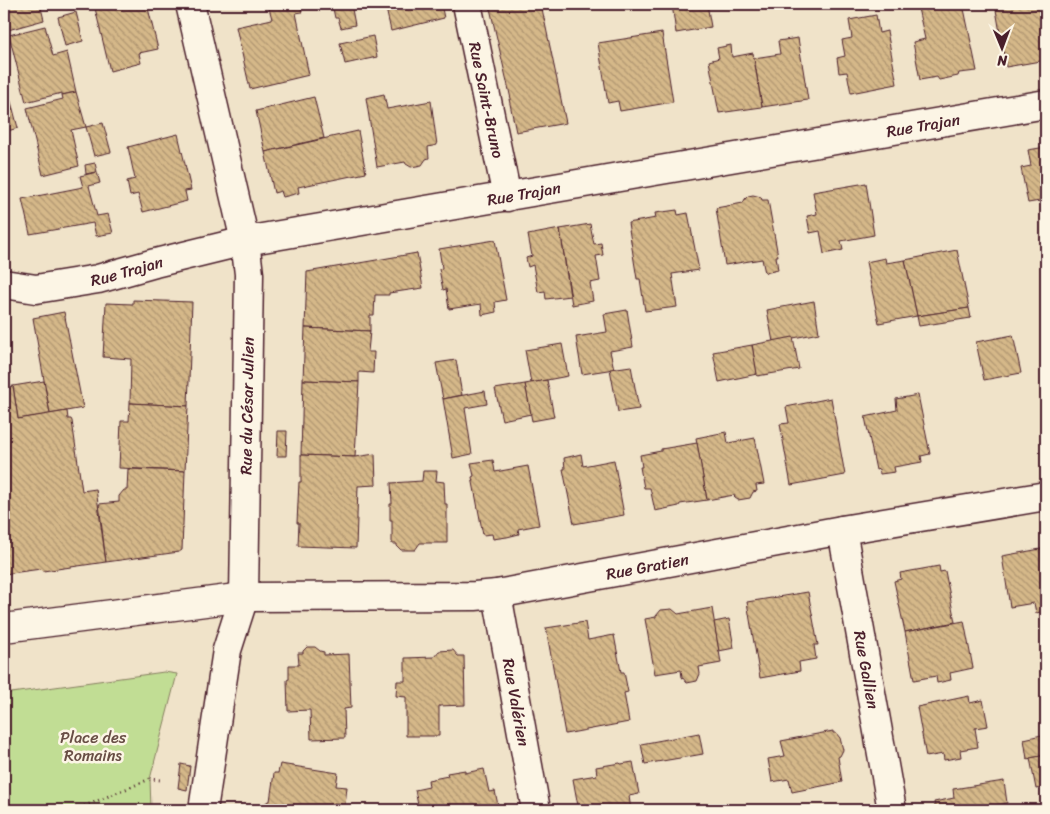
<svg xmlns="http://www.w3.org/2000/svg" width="1050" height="814" font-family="Sriracha,sans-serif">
  <defs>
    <pattern id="building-back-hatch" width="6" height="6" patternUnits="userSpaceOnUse" patternTransform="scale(1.25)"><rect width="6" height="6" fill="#d5b889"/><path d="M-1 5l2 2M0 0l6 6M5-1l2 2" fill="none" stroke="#af9570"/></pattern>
  </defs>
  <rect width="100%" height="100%" fill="#f0e3c9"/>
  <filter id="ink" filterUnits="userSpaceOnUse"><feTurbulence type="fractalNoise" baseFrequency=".02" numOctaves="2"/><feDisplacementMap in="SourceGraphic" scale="10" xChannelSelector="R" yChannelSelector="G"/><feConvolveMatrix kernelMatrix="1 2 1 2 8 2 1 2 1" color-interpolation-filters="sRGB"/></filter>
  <g filter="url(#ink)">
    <polygon fill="#c1dd94" stroke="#867e60" points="164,672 177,674 150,779 151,810 4,810 4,694"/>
    <g fill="url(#building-back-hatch)" stroke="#4a1f2b">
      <polygon points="4,4 40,4 44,20 8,30 4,14"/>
      <polygon points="112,4 147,4 158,49 139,53 141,63 110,71 95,8"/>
      <polygon points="268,4 300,4 302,12 296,13 309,75 250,89 236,27 272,19"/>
      <polygon points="332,4 351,4 355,25 341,28 338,18 335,18"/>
      <polygon points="385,4 441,4 444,18 391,31"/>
      <polygon points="489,4 541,4 566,123 516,132 509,99 511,99"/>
      <polygon points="672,4 707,4 711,27 676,33"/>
      <polygon points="917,4 963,4 977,71 959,73 958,76 939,80 937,77 920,80 913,42 925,39"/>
      <polygon points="995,4 1046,4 1046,60 1006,67"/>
      <polygon points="76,12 83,41 65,46 58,17"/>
      <polygon points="876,15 879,33 887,31 897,84 851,93 847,72 839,73 837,58 845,56 842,40 852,38 849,20"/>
      <polygon points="45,26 53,56 67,52 76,92 62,95 62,93 26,102 9,35"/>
      <polygon points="662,33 673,102 620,111 618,101 608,103 598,43"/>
      <polygon points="373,36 377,57 345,64 340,43"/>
      <polygon points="798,38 808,100 762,107 754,58 780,54 778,41"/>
      <polygon points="731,45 732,57 753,53 762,107 719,113 709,61 719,58 717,48"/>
      <polygon points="76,92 86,127 71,130 79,166 43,175 27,108 63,99 62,95"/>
      <polygon points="384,94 387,109 431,101 437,145 428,147 429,158 426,159 422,165 411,167 406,164 405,162 377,167 366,98"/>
      <polygon points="9,95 13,109 4,111 4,96"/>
      <polygon points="314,97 324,138 265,152 256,111"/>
      <polygon points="13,109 18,128 4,132 4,111"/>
      <polygon points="103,123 111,152 94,156 86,127"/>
      <polygon points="358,131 366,173 298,187 299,193 283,197 281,191 274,193 265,152"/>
      <polygon points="178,134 191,190 185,191 187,201 143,212 138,194 130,196 127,181 135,179 128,147"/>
      <polygon points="1046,147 1046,200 1028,203 1021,168 1031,166 1028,150"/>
      <polygon points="95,163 97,172 86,174 85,165"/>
      <polygon points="97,172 100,183 89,186 97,216 108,214 113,233 96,236 93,223 30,234 22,199 83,187 80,176"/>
      <polygon points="866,183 874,235 841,241 843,250 824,254 820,231 810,233 807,216 817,214 813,192"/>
      <polygon points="753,195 761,197 762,200 768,200 778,256 776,256 778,270 765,273 762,259 725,265 716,208 743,203 745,199 748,196"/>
      <polygon points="677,210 678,215 688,213 699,270 672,274 677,307 645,311 640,279 637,279 628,223 656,218 655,213"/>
      <polygon points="590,224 594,244 601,243 603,255 596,256 600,281 590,283 593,301 572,305 560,229"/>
      <polygon points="560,229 570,296 546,299 545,291 538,292 533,265 528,267 526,258 532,256 528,235"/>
      <polygon points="495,240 506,300 495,302 496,312 482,315 481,304 449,309 446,289 443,290 439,269 442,268 439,249"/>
      <polygon points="957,250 969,308 917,316 905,260"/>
      <polygon points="417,253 423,288 389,293 389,295 375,295 374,315 370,315 370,331 305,328 307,272"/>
      <polygon points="885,258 886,263 905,260 917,316 879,323 866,262"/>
      <polygon points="133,300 192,302 188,406 130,403 131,359 103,357 106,303 133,304"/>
      <polygon points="814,301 819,333 773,342 767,310"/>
      <polygon points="969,308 971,318 919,326 917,316"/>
      <polygon points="627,310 633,347 610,351 614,369 582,374 576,337 607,332 604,314"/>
      <polygon points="64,312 83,408 50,414 33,318"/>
      <polygon points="305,328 370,331 368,352 374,352 373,373 359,372 359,382 303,380"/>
      <polygon points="1013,335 1021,373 984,380 976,342"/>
      <polygon points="793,337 799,369 757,376 752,345"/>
      <polygon points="562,344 568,376 531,383 525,350"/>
      <polygon points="752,345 757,374 719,382 713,352"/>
      <polygon points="456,360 462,395 443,399 436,363"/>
      <polygon points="631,366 639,409 618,412 610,369"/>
      <polygon points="303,380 359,382 355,457 301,455"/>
      <polygon points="547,380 554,417 532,421 525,384"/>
      <polygon points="44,381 50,414 18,419 13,386"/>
      <polygon points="525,384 531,414 502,420 495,389"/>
      <polygon points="13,386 18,419 67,411 68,419 71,419 72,421 82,491 96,489 106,562 43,571 41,569 4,574 4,388"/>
      <polygon points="485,391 487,404 465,408 472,454 453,458 443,399"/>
      <polygon points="918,395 930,454 921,456 922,462 894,467 895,472 880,474 879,469 876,470 865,417 897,410 896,399"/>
      <polygon points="831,398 845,475 791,485 780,424 789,423 786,407"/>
      <polygon points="130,403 188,406 185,471 119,468 121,421 129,421"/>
      <polygon points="278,431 287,431 286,456 277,456"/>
      <polygon points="726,432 728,443 755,438 764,484 756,485 757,491 753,492 750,498 738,500 735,498 734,495 707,500 696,438"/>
      <polygon points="697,443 707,500 680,504 679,506 655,511 650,488 644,488 640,467 642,467 640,455 661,451 661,449"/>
      <polygon points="375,454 376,485 358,486 356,548 298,546 299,523 297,523 299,482 301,482 301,455 355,457"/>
      <polygon points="581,454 583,466 614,460 624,515 574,524 563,469 565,469 564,458"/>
      <polygon points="493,460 495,472 528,466 539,525 518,529 519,534 507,537 493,539 492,534 483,535 472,477 474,476 471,463"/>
      <polygon points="128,469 185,471 182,550 179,552 106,562 99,504 119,502 119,496 124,490 127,490"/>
      <polygon points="423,471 437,471 436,481 444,482 445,504 447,504 447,543 420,543 415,550 401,550 397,546 397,544 392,544 392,520 390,520 390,504 392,504 391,483 422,481"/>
      <polygon points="1046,548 1046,611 1036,613 1034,603 1010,607 1002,556"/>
      <polygon points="939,566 940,572 945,571 955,622 905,632 894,581 901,579 900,573"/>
      <polygon points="808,592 818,645 814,645 816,659 799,662 800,671 760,678 747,602"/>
      <polygon points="712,608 721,663 699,667 700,674 697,681 687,683 682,677 681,670 655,674 645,619 656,617 656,616 661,610 672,609 678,614"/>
      <polygon points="729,619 734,648 719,651 714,622"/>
      <polygon points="964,621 973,668 950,673 951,680 937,683 936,676 914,680 905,632"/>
      <polygon points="585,622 588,640 614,635 621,672 624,672 628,692 624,693 629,722 565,734 546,628"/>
      <polygon points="307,647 315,647 320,651 324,652 324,655 349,654 351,708 344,709 345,738 311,739 310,710 288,711 287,680 289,679 289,665 299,665 298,653 303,653 303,651"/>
      <polygon points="453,650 458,656 464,656 465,705 439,706 439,736 406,736 406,697 396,696 397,681 405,681 405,658 434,657 439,651"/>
      <polygon points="969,696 970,703 983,700 988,726 975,728 978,747 960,750 961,757 944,760 943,754 926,757 917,707"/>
      <polygon points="833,731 833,733 836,733 840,738 843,750 840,756 838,757 842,782 792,792 789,779 772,782 768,759 785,756 781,741"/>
      <polygon points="699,733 703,754 645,764 641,744"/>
      <polygon points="1046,734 1046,755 1027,759 1024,739"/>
      <polygon points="1046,755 1046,787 1036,789 1030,758"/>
      <polygon points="633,762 639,794 629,796 631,810 580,810 579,806 578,806 573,779 597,775 596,767 620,763 621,764"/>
      <polygon points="181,764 190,766 187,790 178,788"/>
      <polygon points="280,764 338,773 336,786 347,787 345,805 334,803 333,810 262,810 263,805 268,801 270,801 274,773 278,773"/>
      <polygon points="484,769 489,792 495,791 499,810 419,810 415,790 429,787 428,780 448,776 447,773 465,770 465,773"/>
      <polygon points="1004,781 1007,803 989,807 990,810 936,810 934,802 954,798 953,789"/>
    </g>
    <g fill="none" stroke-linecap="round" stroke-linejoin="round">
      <defs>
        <g id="minor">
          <polyline points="190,4 245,241 249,274 244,597 227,650 203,810"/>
          <path id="s1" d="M467,4L507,197"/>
          <path id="s2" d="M4,284L36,289L98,279L155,263L245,241L1046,104"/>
          <path id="s3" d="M842,530L892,810"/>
          <path id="s4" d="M497,594L536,810"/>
          <path id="s5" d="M4,628L244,597L475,596L497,594L842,530L1046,496"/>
        </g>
      </defs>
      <use href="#minor" stroke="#4a1f2b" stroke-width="31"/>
      <polyline stroke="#4a1f2b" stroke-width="3" stroke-dasharray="1 4" stroke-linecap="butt" points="75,810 150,779 161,780"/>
      <use href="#minor" stroke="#fcf5e5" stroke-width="28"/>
    </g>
  </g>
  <g text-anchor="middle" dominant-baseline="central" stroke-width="5" stroke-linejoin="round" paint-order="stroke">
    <g font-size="16" fill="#4a1f2b" stroke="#fcf5e5">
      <text stroke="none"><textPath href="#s1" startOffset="98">Rue Saint-Bruno</textPath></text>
      <text stroke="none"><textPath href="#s2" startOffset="935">Rue Trajan</textPath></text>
      <text stroke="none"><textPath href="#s2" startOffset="530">Rue Trajan</textPath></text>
      <text stroke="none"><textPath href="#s2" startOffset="125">Rue Trajan</textPath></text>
      <text transform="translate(247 406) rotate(-89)">Rue du César Julien</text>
      <text stroke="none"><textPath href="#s5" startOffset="648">Rue Gratien</textPath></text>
      <text stroke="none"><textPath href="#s3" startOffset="142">Rue Gallien</textPath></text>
      <text stroke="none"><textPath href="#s4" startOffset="110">Rue Valérien</textPath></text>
    </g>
    <g font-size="16" fill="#684e45" stroke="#fcf5e5">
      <text x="93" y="737">Place des<tspan x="93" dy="18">Romains</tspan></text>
    </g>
  </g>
  <rect width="1050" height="814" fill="none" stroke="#fcf5e5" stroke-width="20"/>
  <rect x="10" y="10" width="1030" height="794" fill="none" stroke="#4a1f2b" stroke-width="2" filter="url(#ink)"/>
  <g transform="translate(1002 48) rotate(179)" stroke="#fcf5e5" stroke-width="4" paint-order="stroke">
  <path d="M0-4L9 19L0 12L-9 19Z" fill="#4a1f2b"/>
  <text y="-8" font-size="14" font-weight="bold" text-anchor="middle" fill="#4a1f2b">N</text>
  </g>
</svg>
